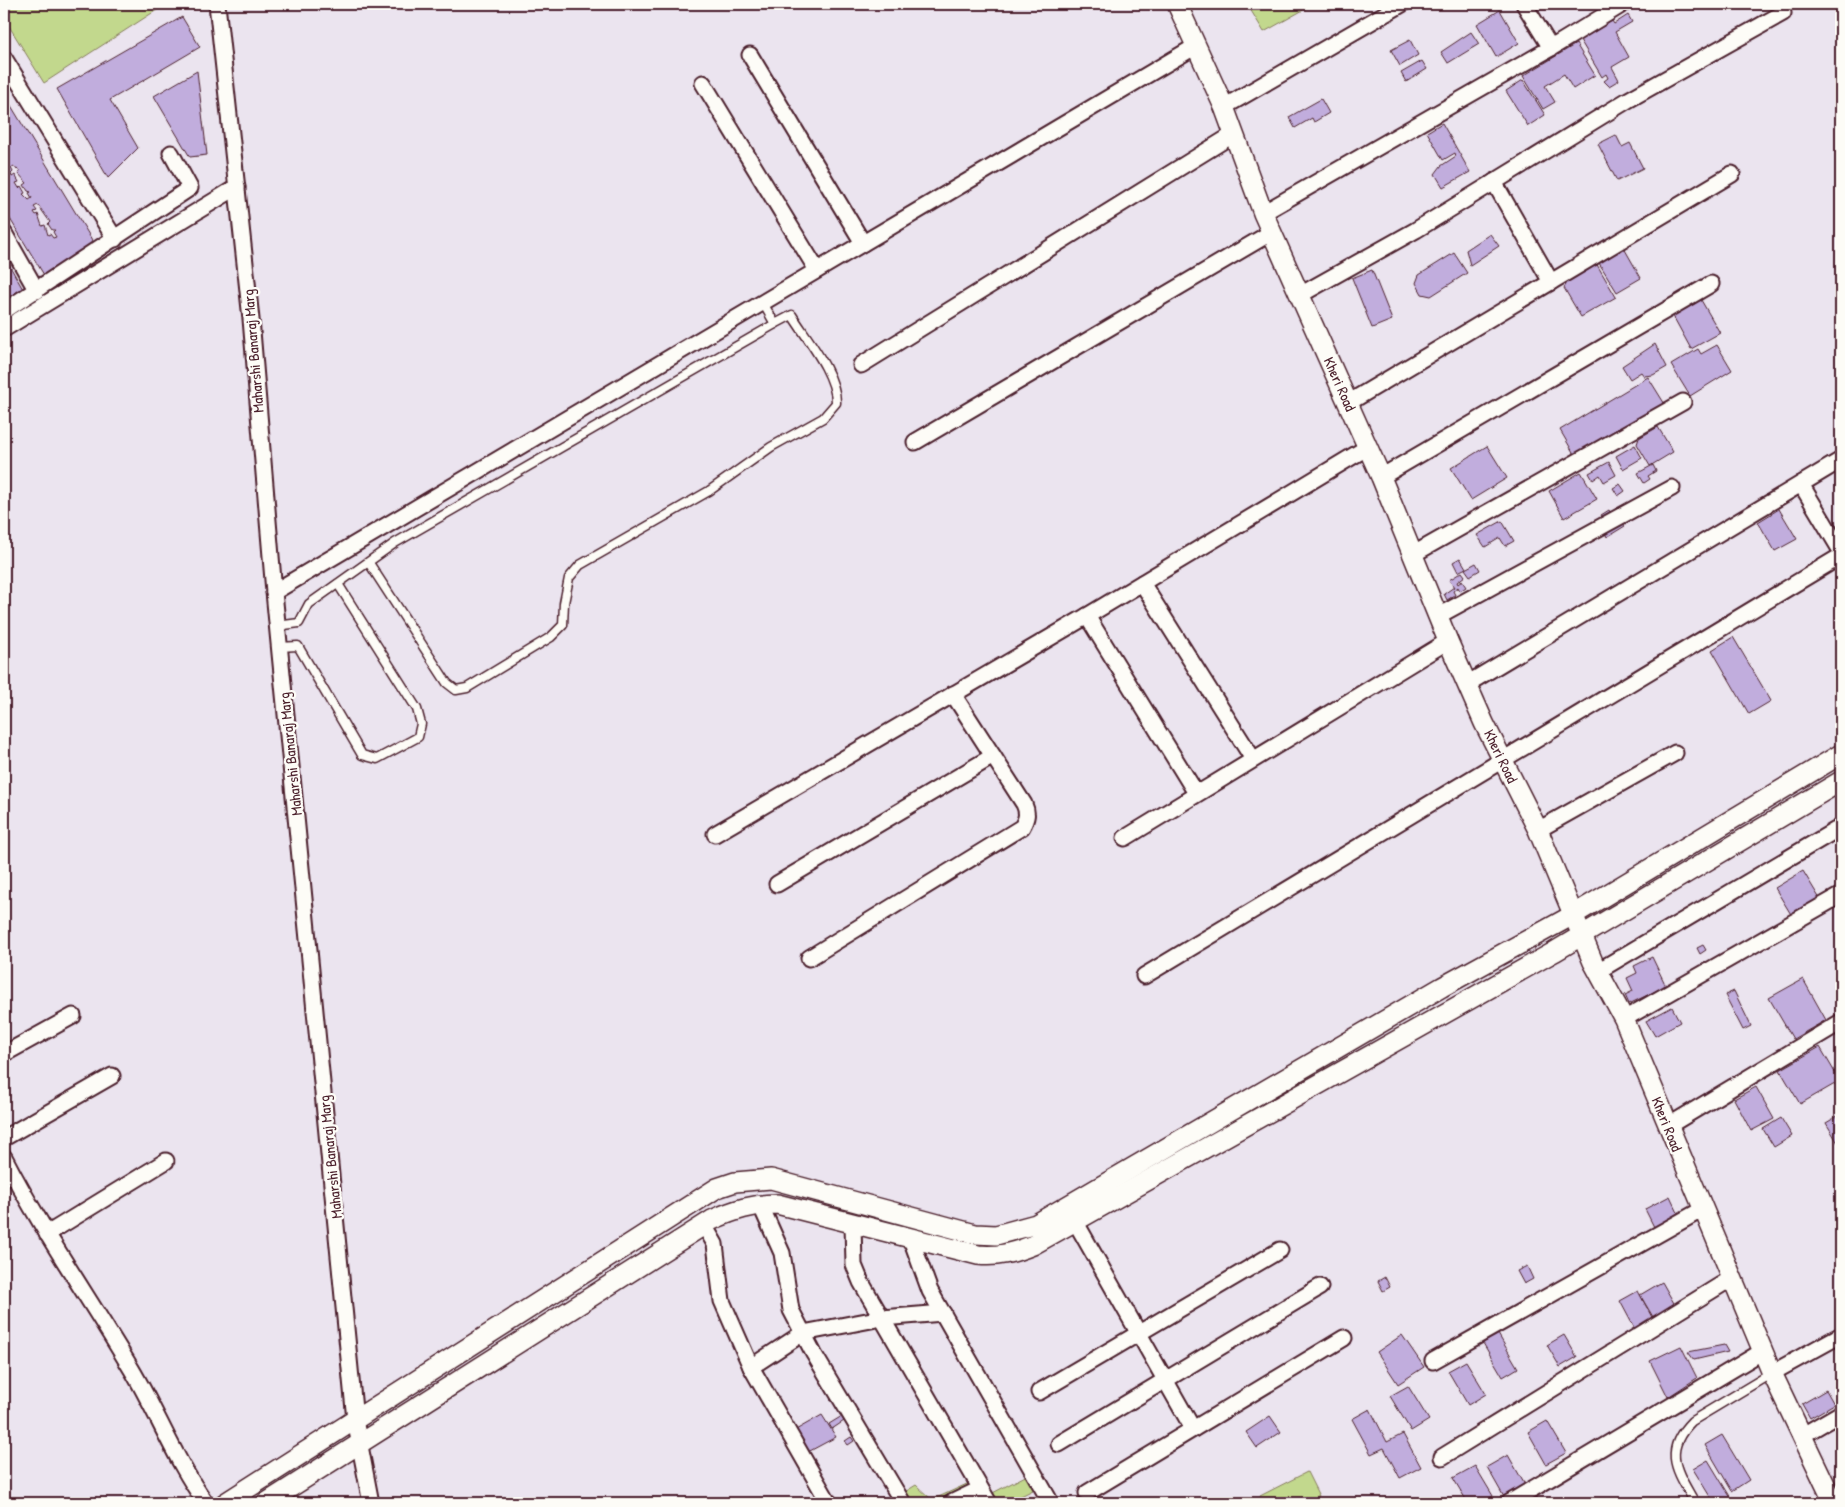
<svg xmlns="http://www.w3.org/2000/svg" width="1845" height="1507" font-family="'Patrick Hand',sans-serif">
  <rect width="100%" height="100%" fill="#ebe4ef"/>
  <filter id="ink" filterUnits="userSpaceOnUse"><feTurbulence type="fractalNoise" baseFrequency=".02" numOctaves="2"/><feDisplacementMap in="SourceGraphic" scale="10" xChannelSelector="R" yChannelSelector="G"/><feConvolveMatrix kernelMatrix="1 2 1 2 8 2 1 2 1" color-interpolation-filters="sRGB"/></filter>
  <g filter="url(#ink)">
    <g fill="#c2d88d" stroke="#867c5c">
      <polygon points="4,4 166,4 44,83 4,18"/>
      <polygon points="1247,4 1314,4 1264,32"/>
      <polygon points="1035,1471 1043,1485 1013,1500 1015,1503 986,1503 983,1498"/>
      <polygon points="1307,1472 1319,1496 1304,1503 1264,1503 1260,1496"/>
      <polygon points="969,1483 980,1503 899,1503 903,1493 916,1485 932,1500"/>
    </g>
    <g fill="#c1addd" stroke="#4a1f2b" fill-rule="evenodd">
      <polygon points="1500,10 1519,43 1496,57 1477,24"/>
      <polygon points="1628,15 1632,22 1615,32 1629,57 1612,67 1619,80 1609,86 1604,81 1608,78 1606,74 1602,77 1580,40 1612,21 1614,24"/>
      <polygon points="182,17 200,47 110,100 138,148 108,178 57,89"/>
      <polygon points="1471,32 1479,44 1448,63 1441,52"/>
      <polygon points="1410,40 1418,55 1400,66 1391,50"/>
      <polygon points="1576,44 1595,75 1573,89 1564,74 1545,86 1555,102 1543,109 1523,76"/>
      <polygon points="1422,61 1427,69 1406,82 1401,73"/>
      <polygon points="197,71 207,155 190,157 154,96"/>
      <polygon points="1523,80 1545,115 1528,126 1506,91"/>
      <path d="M4,94L95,245L44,275L4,209V158L7,157L4,152L6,151L4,149ZM14,166L17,170L18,169L20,172L18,173L27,183L24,185L28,191L31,192L29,193L32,198L29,200L23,194L25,193L21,186L19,188L16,183L19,182L15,175L12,177L11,174L13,172L11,168ZM38,205L50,222L48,224L52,230H55L53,232L56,237L53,238L50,234L48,235L45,225L42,226L38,214L36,215L34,212L37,211L34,207Z"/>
      <polygon points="1321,99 1329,113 1314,122 1312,118 1295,128 1289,117"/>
      <polygon points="1442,123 1470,172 1443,187 1435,174 1441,166 1456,156 1455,153 1443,160 1427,132"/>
      <polygon points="1616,135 1622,147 1630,143 1643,168 1617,181 1598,144"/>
      <polygon points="1490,234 1499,246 1470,265 1466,250"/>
      <polygon points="1624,248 1641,278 1617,292 1599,263"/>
      <polygon points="1454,253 1467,273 1431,296 1422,294 1416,283 1419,275"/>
      <polygon points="4,256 24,291 4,303"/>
      <polygon points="1596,263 1616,297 1581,317 1564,288 1569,279"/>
      <polygon points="1372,270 1392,320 1372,328 1352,278"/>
      <polygon points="1701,300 1720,333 1691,349 1673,316"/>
      <polygon points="1655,344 1667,367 1653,375 1644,376 1641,372 1630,379 1622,366"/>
      <polygon points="1717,345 1732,370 1690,396 1671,365 1698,349 1701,354"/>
      <polygon points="1648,377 1666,406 1577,459 1560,430"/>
      <polygon points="1658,427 1673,452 1650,466 1637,444 1639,438"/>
      <polygon points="1635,445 1642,458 1623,469 1616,456"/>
      <polygon points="1487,446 1507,478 1471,500 1451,468"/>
      <polygon points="1609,462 1616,475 1604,482 1600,475 1593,480 1589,473"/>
      <polygon points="1653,465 1656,471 1648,476 1650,479 1644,483 1638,473"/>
      <polygon points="1581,472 1597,499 1564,518 1549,491"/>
      <polygon points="1620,484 1625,491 1618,496 1613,488"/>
      <polygon points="1779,509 1797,539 1775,551 1758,522"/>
      <polygon points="1609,510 1613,518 1605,522 1601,515"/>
      <polygon points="1622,520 1625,526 1607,537 1604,531"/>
      <polygon points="1502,521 1514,541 1505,546 1500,538 1485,547 1477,535"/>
      <polygon points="1460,558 1466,568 1458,572 1453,562"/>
      <polygon points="1476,563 1480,570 1470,576 1465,569"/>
      <polygon points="1462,572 1465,576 1457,582 1458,584 1462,581 1466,587 1460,591 1458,587 1453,591 1455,595 1447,600 1444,594 1454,587 1449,580"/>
      <polygon points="1733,637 1771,701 1749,714 1712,650"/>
      <polygon points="1803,871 1823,904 1795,921 1775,888"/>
      <polygon points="1703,945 1706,950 1700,954 1697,948"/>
      <polygon points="1652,957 1666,986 1629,1004 1625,995 1633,991 1627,978 1637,973 1634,966"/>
      <polygon points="1803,979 1826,1020 1793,1039 1769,998"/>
      <polygon points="1734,991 1751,1026 1743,1030 1725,995"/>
      <polygon points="1672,1007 1680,1022 1655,1036 1646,1021"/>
      <polygon points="1820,1047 1840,1081 1800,1104 1780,1070"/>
      <polygon points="1756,1087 1774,1119 1751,1131 1734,1099"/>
      <polygon points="1841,1114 1841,1142 1838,1143 1826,1123"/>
      <polygon points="1781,1118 1792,1136 1774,1147 1763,1129"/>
      <polygon points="1670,1196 1681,1219 1656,1231 1645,1209"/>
      <polygon points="1527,1266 1533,1279 1524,1284 1517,1271"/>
      <polygon points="1385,1277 1390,1287 1383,1291 1378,1281"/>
      <polygon points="1662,1282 1675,1305 1653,1317 1640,1295"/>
      <polygon points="1638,1291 1654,1321 1636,1331 1620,1301"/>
      <polygon points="1498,1334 1518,1368 1503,1377 1483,1343"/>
      <polygon points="1402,1335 1424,1367 1398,1384 1377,1352"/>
      <polygon points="1564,1335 1577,1357 1560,1367 1547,1345"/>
      <polygon points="1724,1345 1728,1352 1694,1360 1688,1352"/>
      <polygon points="1681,1346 1697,1378 1668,1397 1650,1361"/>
      <polygon points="1466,1361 1486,1394 1468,1405 1448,1371"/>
      <polygon points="1408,1386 1429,1420 1411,1431 1390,1396"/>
      <polygon points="1826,1390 1834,1404 1810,1418 1802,1404"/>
      <polygon points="1370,1409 1387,1442 1403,1434 1421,1467 1400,1478 1384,1448 1371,1454 1352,1419"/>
      <polygon points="847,1413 854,1423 848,1427 844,1421 832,1429 829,1424"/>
      <polygon points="822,1415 836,1437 808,1452 794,1431"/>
      <polygon points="1270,1416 1281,1432 1257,1448 1246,1432"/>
      <polygon points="1547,1421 1566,1453 1546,1464 1528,1432"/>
      <polygon points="1722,1435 1749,1480 1732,1491 1705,1445"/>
      <polygon points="851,1437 854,1441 848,1445 845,1441"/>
      <polygon points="1508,1455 1525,1485 1504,1497 1487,1467"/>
      <polygon points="1708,1460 1734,1503 1714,1503 1693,1469"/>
      <polygon points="1475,1466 1493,1496 1481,1503 1468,1503 1453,1478"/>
    </g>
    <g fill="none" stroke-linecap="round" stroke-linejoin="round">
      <defs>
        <g id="service">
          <path d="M369,563L447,683L456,690L467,688L551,637L563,625L564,603L569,578L580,565L709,491L771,447L823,418L836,403C837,375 807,339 792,315L775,324"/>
          <polyline points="277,626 299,623 309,604 395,543 775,324 763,303"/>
          <polyline points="279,647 298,646 362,755 377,759 418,737 421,724 417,709 338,584"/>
          <path d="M1695,1503C1678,1472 1661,1452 1692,1421L1772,1373"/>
        </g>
        <g id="minor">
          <polyline points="217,4 251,319 274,592 355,1420 371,1503"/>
          <polyline points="1524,4 1551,48"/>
          <polyline points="750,55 863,243"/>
          <polyline points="4,58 115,239"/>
          <polyline points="703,83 817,270"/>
          <polyline points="1224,107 1402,4"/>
          <polyline points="1494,182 1551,282"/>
          <polyline points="1263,213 1551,48 1623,4"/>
          <polyline points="4,233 37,291"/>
          <polyline points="1300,295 1416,230 1628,100 1783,13"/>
          <polyline points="4,311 190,188 171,153"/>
          <polyline points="4,329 237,187"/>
          <polyline points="861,365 1234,134"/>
          <polyline points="1348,403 1732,174"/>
          <polyline points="915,442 1272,232"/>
          <polyline points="1381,477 1711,284"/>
          <polyline points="1801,484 1841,551"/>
          <polyline points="1412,555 1683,402"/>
          <polyline points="1142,583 1253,759"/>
          <polyline points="274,592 1196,46"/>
          <polyline points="1087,616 1196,793"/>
          <polyline points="1438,616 1672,488"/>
          <polyline points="1467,684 1841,460"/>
          <polyline points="1538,830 1675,753"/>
          <polyline points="715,834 1087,616 1368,447"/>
          <polyline points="1125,838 1448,641"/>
          <polyline points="777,884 993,756"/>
          <path d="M809,958L1022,827C1027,818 1028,813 1024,804L953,694"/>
          <polyline points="1598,971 1841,827"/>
          <polyline points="1144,976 1841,556"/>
          <polyline points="1624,1019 1841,895"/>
          <polyline points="4,1054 73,1016"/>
          <polyline points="1668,1126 1841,1022"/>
          <polyline points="4,1138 112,1076"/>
          <path d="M4,1157C42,1231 90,1299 132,1370C158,1414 176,1462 206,1503"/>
          <polyline points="760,1204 782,1253 791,1310 814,1354 903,1503"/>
          <polyline points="1075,1221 1193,1429"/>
          <polyline points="853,1224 854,1265 861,1282 989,1503"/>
          <polyline points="704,1225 715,1244 722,1301 751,1367 829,1503"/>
          <polyline points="47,1234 166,1161"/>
          <polyline points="911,1239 930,1291 1051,1503"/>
          <polyline points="1433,1361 1703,1209"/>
          <polyline points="751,1367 803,1333 882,1318 943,1313"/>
          <polyline points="1772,1373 1841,1335"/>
          <polyline points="1039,1392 1280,1250"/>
          <polyline points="1803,1435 1841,1413"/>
          <polyline points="1059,1444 1320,1287"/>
          <polyline points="1442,1457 1732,1278"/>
          <polyline points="1087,1493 1344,1338"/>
          <polyline points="951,1503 980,1489"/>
          <polyline points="1509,1503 1763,1351"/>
        </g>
        <g id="tertiary">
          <polyline points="1177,4 1224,107 1263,213 1381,477 1448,641 1484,723 1538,830 1593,962 1624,1019 1772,1373 1834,1503"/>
          <polyline points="225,1503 717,1188 735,1182 771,1179 975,1234 996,1235 1036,1224 1442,987 1573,915 1841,754"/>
          <path d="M266,1503L712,1220C734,1210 753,1204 777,1204L978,1255C998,1257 1013,1253 1033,1245L1554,952L1841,781"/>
        </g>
      </defs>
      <use href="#service" stroke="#4a1f2b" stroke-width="11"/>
      <use href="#minor" stroke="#4a1f2b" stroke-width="19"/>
      <use href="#tertiary" stroke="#4a1f2b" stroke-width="22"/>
      <use href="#service" stroke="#fdfcf7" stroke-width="8"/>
      <use href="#minor" stroke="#fdfcf7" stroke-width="15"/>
      <use href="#tertiary" stroke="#fdfcf7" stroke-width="19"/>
    </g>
  </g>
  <g text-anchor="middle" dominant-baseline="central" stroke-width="4.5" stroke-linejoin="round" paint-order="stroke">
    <g font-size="15" fill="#4a1f2b" stroke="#fdfcf7">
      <text transform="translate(253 351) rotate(-95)">Maharshi Banaraj Marg</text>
      <text transform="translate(1340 384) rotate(66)">Kheri Road</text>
      <text transform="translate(290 754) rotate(-96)">Maharshi Banaraj Marg</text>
      <text transform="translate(1501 756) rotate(64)">Kheri Road</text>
      <text transform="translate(1667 1124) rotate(68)">Kheri Road</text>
      <text transform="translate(330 1157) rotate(-96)">Maharshi Banaraj Marg</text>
    </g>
  </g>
  <rect width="1845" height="1507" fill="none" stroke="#fdfcf7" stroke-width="20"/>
  <rect x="10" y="10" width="1825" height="1487" fill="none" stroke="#4a1f2b" stroke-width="2" filter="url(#ink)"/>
</svg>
